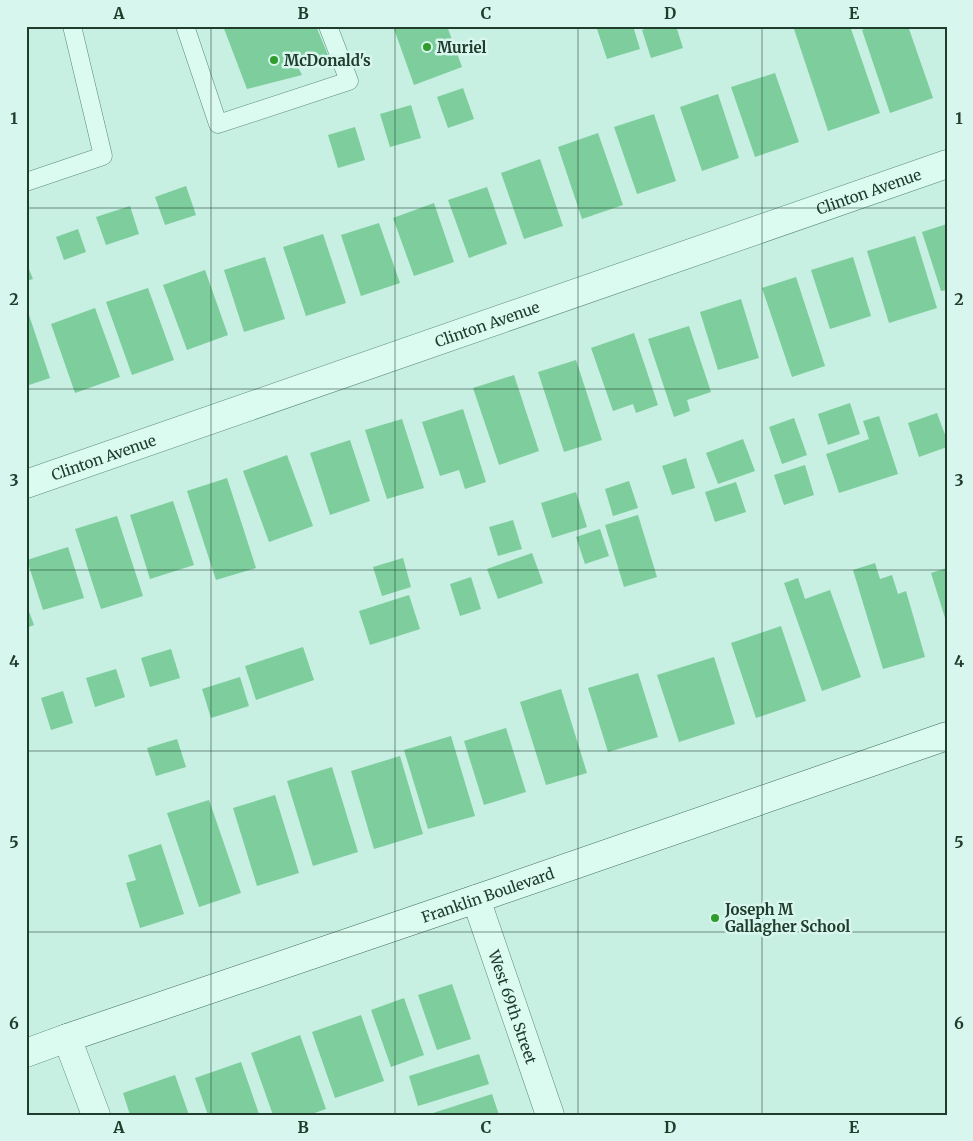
<svg xmlns="http://www.w3.org/2000/svg" width="973" height="1141" font-family="Merriweather,serif">
  <rect width="100%" height="100%" fill="#c7efe2"/>
  <g fill="#7dce9c">
    <polygon points="223,26 316,26 328,55 297,65 302,75 247,89"/>
    <polygon points="393,26 447,26 462,67 414,85"/>
    <polygon points="596,26 633,26 640,49 607,59"/>
    <polygon points="654,26 676,26 683,48 651,58 642,30"/>
    <polygon points="793,26 850,26 880,113 828,131"/>
    <polygon points="872,26 908,26 933,98 890,113 862,30"/>
    <polygon points="775,73 799,142 755,157 731,87"/>
    <polygon points="463,88 474,119 448,128 437,97"/>
    <polygon points="718,94 739,158 702,171 680,107"/>
    <polygon points="411,105 421,138 390,147 380,114"/>
    <polygon points="654,114 676,181 637,194 614,127"/>
    <polygon points="355,127 365,160 338,168 328,135"/>
    <polygon points="598,133 623,205 582,219 558,147"/>
    <polygon points="540,159 563,226 524,239 501,173"/>
    <polygon points="186,186 196,215 165,225 155,197"/>
    <polygon points="487,187 507,244 469,258 448,200"/>
    <polygon points="434,203 454,262 414,276 393,218"/>
    <polygon points="130,206 139,234 106,245 96,217"/>
    <polygon points="379,223 400,283 361,296 341,235"/>
    <polygon points="947,224 947,290 941,291 922,232"/>
    <polygon points="78,229 86,252 64,260 56,237"/>
    <polygon points="323,234 346,303 306,316 283,247"/>
    <polygon points="915,236 937,308 889,323 867,251"/>
    <polygon points="265,257 285,319 244,332 224,270"/>
    <polygon points="853,257 871,316 830,329 811,270"/>
    <polygon points="26,262 33,279 26,281"/>
    <polygon points="205,270 228,335 187,350 163,285"/>
    <polygon points="796,277 825,366 792,377 762,288"/>
    <polygon points="148,288 174,360 132,375 106,302"/>
    <polygon points="741,299 759,358 718,370 700,312"/>
    <polygon points="95,308 120,377 75,393 51,324"/>
    <polygon points="28,312 50,378 26,386 26,313"/>
    <polygon points="689,326 711,392 687,400 690,411 674,417 648,339"/>
    <polygon points="634,333 658,405 636,413 633,404 613,411 591,348"/>
    <polygon points="576,360 602,440 564,452 538,372"/>
    <polygon points="514,375 539,451 499,465 473,388"/>
    <polygon points="850,403 860,434 828,445 818,414"/>
    <polygon points="463,409 486,482 465,489 459,470 440,476 422,422"/>
    <polygon points="937,413 947,440 947,447 919,457 908,423"/>
    <polygon points="879,416 898,474 839,493 826,454 869,439 863,421"/>
    <polygon points="794,418 807,455 782,464 769,427"/>
    <polygon points="402,419 424,488 387,499 365,430"/>
    <polygon points="743,439 755,471 718,484 706,453"/>
    <polygon points="350,440 370,501 330,515 310,453"/>
    <polygon points="287,455 313,526 269,542 243,471"/>
    <polygon points="686,458 695,488 672,495 662,466"/>
    <polygon points="805,465 814,495 784,505 774,475"/>
    <polygon points="227,478 256,568 216,580 187,491"/>
    <polygon points="629,481 638,508 613,516 605,489"/>
    <polygon points="736,482 746,512 715,522 705,492"/>
    <polygon points="576,492 587,527 552,538 541,503"/>
    <polygon points="173,501 194,565 150,579 130,515"/>
    <polygon points="638,515 657,577 624,587 605,525"/>
    <polygon points="117,516 143,596 101,609 75,529"/>
    <polygon points="513,520 522,549 498,556 489,527"/>
    <polygon points="600,529 609,556 585,564 576,537"/>
    <polygon points="68,547 84,598 43,610 27,560"/>
    <polygon points="532,553 543,583 498,599 487,569"/>
    <polygon points="403,558 411,587 382,596 373,567"/>
    <polygon points="875,563 880,579 892,575 898,594 906,591 925,657 883,669 853,570"/>
    <polygon points="947,568 947,621 946,621 931,573"/>
    <polygon points="471,577 481,609 460,616 450,584"/>
    <polygon points="798,578 805,599 830,590 861,677 822,691 784,583"/>
    <polygon points="409,595 420,629 370,645 359,611"/>
    <polygon points="26,603 34,625 26,628"/>
    <polygon points="781,626 806,701 756,718 731,643"/>
    <polygon points="303,647 314,680 256,700 245,666"/>
    <polygon points="171,649 180,678 150,687 141,658"/>
    <polygon points="714,657 735,724 679,742 657,675"/>
    <polygon points="116,669 125,697 95,707 86,678"/>
    <polygon points="638,673 658,737 608,752 588,688"/>
    <polygon points="240,677 249,706 211,718 202,689"/>
    <polygon points="561,689 587,773 546,785 520,702"/>
    <polygon points="63,691 73,723 51,730 41,698"/>
    <polygon points="506,728 526,792 484,805 464,741"/>
    <polygon points="451,736 475,816 428,829 404,750"/>
    <polygon points="177,739 186,767 156,776 147,748"/>
    <polygon points="400,756 423,834 374,849 351,771"/>
    <polygon points="332,767 358,852 313,866 287,781"/>
    <polygon points="275,795 299,873 257,886 233,808"/>
    <polygon points="209,800 241,893 199,907 167,813"/>
    <polygon points="161,844 184,914 140,928 126,883 136,880 128,855"/>
    <polygon points="452,984 471,1039 437,1050 418,995"/>
    <polygon points="404,998 424,1055 391,1067 371,1010"/>
    <polygon points="361,1015 384,1081 335,1098 312,1032"/>
    <polygon points="300,1035 326,1109 309,1115 273,1115 251,1053"/>
    <polygon points="479,1054 489,1084 418,1106 409,1076"/>
    <polygon points="241,1062 259,1114 208,1115 195,1078"/>
    <polygon points="175,1075 189,1115 130,1115 123,1093"/>
    <polygon points="492,1094 499,1115 430,1115 430,1114"/>
  </g>
  <g fill="none" stroke-linecap="round" stroke-linejoin="round">
    <defs>
      <g id="lane">
        <polyline points="185,26 218,124 349,81 328,26"/>
        <polyline points="26,182 103,156 72,26"/>
      </g>
      <g id="street">
        <path id="s1" d="M26,484L947,164"/>
        <path id="s2" d="M476,899L550,1115"/>
        <polyline points="67,1038 96,1115"/>
      </g>
      <g id="secondary">
        <path id="s3" d="M26,1053L67,1038L476,899L947,736"/>
      </g>
    </defs>
    <use href="#lane" stroke="#5c8c74" stroke-width="19"/>
    <use href="#street" stroke="#5c8c74" stroke-width="29"/>
    <use href="#secondary" stroke="#3f6e55" stroke-width="29"/>
    <use href="#lane" stroke="#dbfaf0" stroke-width="18"/>
    <use href="#street" stroke="#dbfaf0" stroke-width="28"/>
    <use href="#secondary" stroke="#dbfaf0" stroke-width="28"/>
  </g>
  <path fill="none" stroke="#203c2d" stroke-width="1" stroke-opacity="0.55" d="M211,26V1115M395,26V1115M578,26V1115M762,26V1115M26,208H947M26,389H947M26,570H947M26,751H947M26,932H947"/>
  <g fill="#2f9c2b" stroke="#d7f6ed" stroke-width="2">
    <circle cx="427" cy="47" r="5"/>
    <circle cx="274" cy="60" r="5"/>
    <circle cx="715" cy="918" r="5"/>
  </g>
  <g text-anchor="middle" dominant-baseline="central" stroke-width="5" stroke-linejoin="round" paint-order="stroke">
    <g font-size="15" font-weight="bold" fill="#203c2d" stroke="#d7f6ed" text-anchor="start">
      <text x="437" y="47">Muriel</text>
      <text x="284" y="60">McDonald's</text>
      <text x="725" y="909">Joseph M<tspan x="725" dy="17">Gallagher School</tspan></text>
    </g>
    <g font-size="15" fill="#203c2d" stroke="#d7f6ed">
      <text stroke="none"><textPath href="#s1" startOffset="892">Clinton Avenue</textPath></text>
      <text stroke="none"><textPath href="#s1" startOffset="488">Clinton Avenue</textPath></text>
      <text stroke="none"><textPath href="#s1" startOffset="82">Clinton Avenue</textPath></text>
      <text stroke="none"><textPath href="#s3" startOffset="488">Franklin Boulevard</textPath></text>
      <text stroke="none"><textPath href="#s2" startOffset="114">West 69th Street</textPath></text>
    </g>
  </g>
  <rect width="973" height="1141" fill="none" stroke="#d7f6ed" stroke-width="55"/>
  <rect x="28" y="28" width="918" height="1086" fill="none" stroke="#203c2d" stroke-width="2"/>
  <g font-size="16" text-anchor="middle" font-weight="bold" fill="#203c2d">
    <text x="119" y="19">A</text>
    <text x="303" y="19">B</text>
    <text x="486" y="19">C</text>
    <text x="670" y="19">D</text>
    <text x="854" y="19">E</text>
    <text x="14" y="124">1</text>
    <text x="959" y="124">1</text>
    <text x="14" y="305">2</text>
    <text x="959" y="305">2</text>
    <text x="14" y="486">3</text>
    <text x="959" y="486">3</text>
    <text x="14" y="667">4</text>
    <text x="959" y="667">4</text>
    <text x="14" y="848">5</text>
    <text x="959" y="848">5</text>
    <text x="14" y="1029">6</text>
    <text x="959" y="1029">6</text>
    <text x="119" y="1133">A</text>
    <text x="303" y="1133">B</text>
    <text x="486" y="1133">C</text>
    <text x="670" y="1133">D</text>
    <text x="854" y="1133">E</text>
  </g>
</svg>
